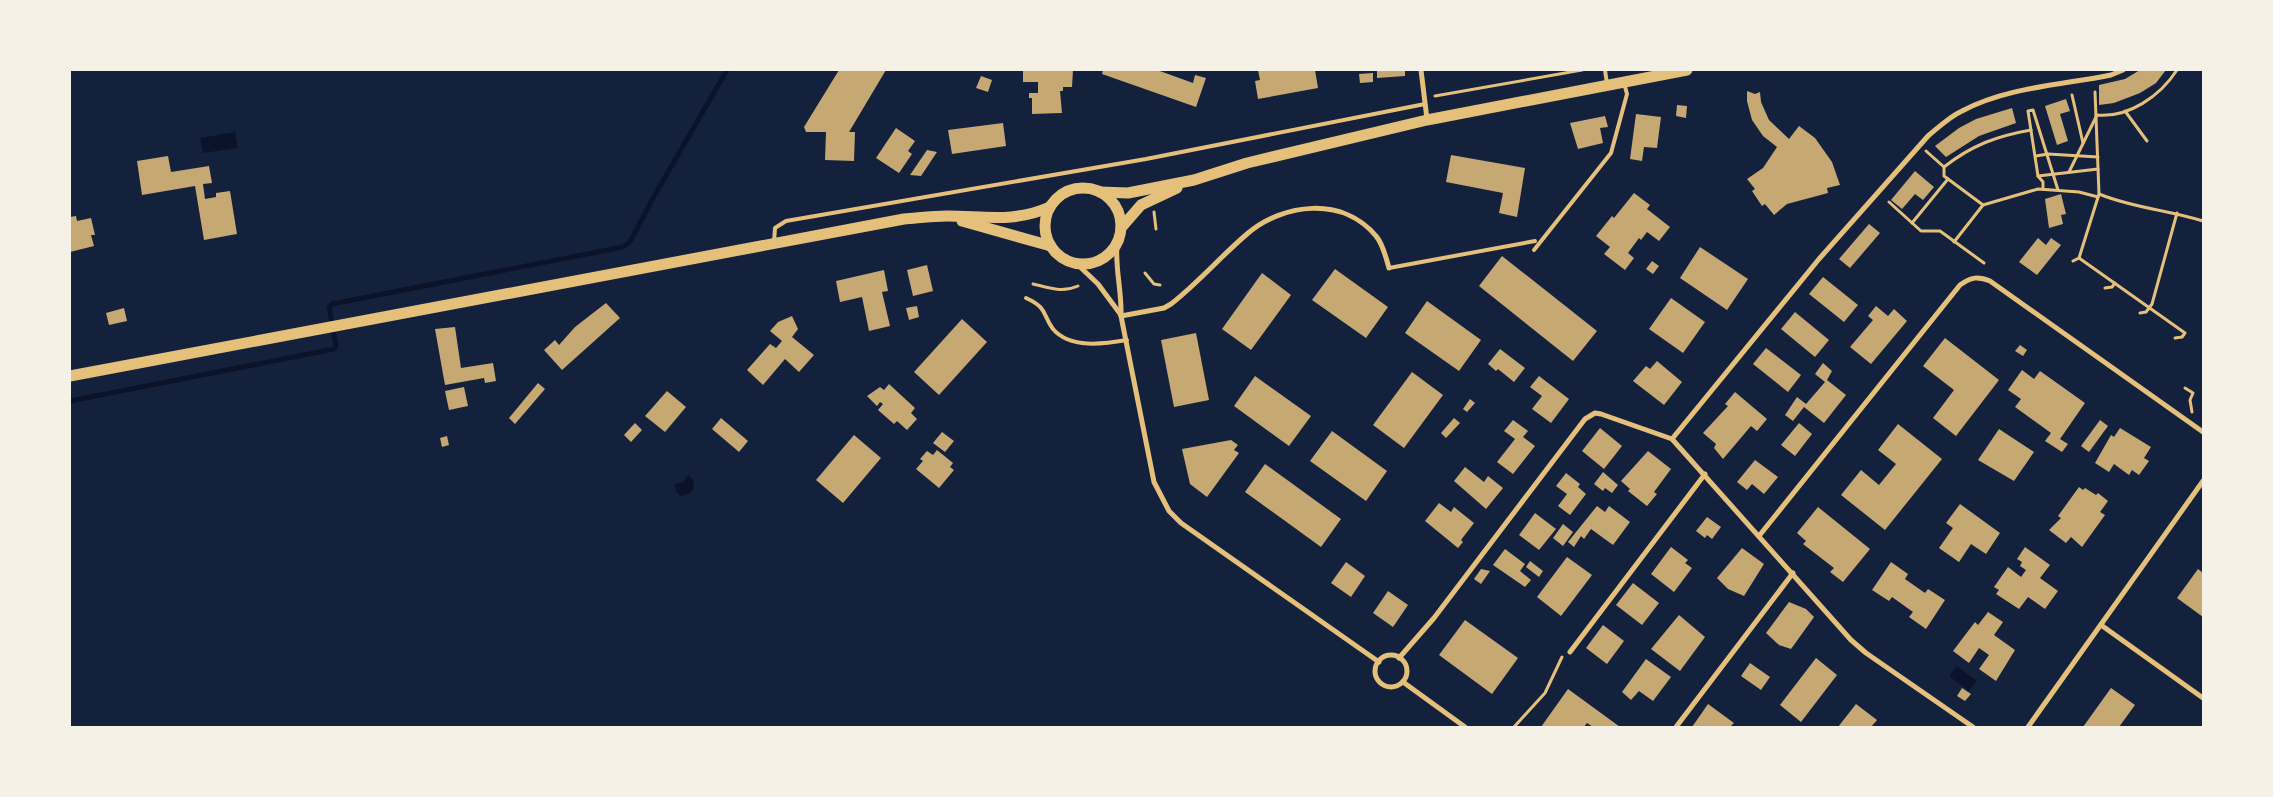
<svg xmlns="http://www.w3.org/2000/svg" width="2273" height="797" font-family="'PT Sans Narrow',sans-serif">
  <rect width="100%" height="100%" fill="#14213d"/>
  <g fill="#0b132b">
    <polygon points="235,132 238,148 203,153 200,138"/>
    <polygon points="688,475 693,480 694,488 689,494 681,496 677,493 674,484 683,482"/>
    <polygon points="1957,666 1977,681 1969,691 1949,676"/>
  </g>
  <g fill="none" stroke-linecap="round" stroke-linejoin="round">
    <polyline stroke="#0b132b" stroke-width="5" points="70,401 334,349 336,346 329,307 332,304 623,247 630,242 653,198 727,70"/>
  </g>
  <g fill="#c6a872">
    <polygon points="839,70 886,70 849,132 855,132 854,161 825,160 826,132 806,132 804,127"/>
    <polygon points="1023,70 1073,70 1072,87 1063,87 1063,91 1060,91 1062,113 1032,114 1032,98 1029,98 1029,93 1038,93 1038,82 1023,82"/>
    <polygon points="1103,70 1157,70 1193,83 1195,75 1206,78 1196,107 1102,74"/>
    <polygon points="1258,70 1315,70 1318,88 1258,99 1255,81 1260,80"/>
    <polygon points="1377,70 1405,70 1405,76 1377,78"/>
    <polygon points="2140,70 2166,70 2156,83 2140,93 2114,103 2099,105 2099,85 2125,79"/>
    <polygon points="1373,73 1373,82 1360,83 1359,74"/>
    <polygon points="981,76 992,80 988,92 976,88"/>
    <polygon points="1747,91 1755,94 1760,92 1761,102 1769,120 1789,139 1799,126 1815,138 1832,162 1840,185 1827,188 1828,193 1787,204 1774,215 1765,204 1762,206 1752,191 1755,189 1747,179 1763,168 1777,147 1763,136 1752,120 1747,101"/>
    <polygon points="2066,99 2070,111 2060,114 2068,141 2057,145 2045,106"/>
    <polygon points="1677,105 1687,106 1686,118 1676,116"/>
    <polygon points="2012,108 2016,123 1979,136 1946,157 1935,146 1959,128 1976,119"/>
    <polygon points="1636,114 1661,117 1657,148 1644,147 1642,161 1630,159"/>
    <polygon points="1605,116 1608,127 1600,128 1603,143 1578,149 1570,123"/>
    <polygon points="1003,123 1006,146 952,154 948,130"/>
    <polygon points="896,128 915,141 908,151 912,154 899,173 876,158"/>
    <polygon points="927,150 937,152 921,176 910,175"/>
    <polygon points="1451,155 1525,168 1517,217 1499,213 1503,193 1446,182"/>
    <polygon points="168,156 171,172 209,166 212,183 203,184 205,199 216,197 216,193 230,191 237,234 204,240 195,186 142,195 137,161"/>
    <polygon points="1915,171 1934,187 1923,200 1915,194 1902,209 1891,200"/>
    <polygon points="1634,193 1650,205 1647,209 1670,227 1659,241 1647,232 1641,240 1639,238 1628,253 1634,258 1625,270 1604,254 1610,247 1596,236 1612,216 1614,218"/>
    <polygon points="2061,194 2066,214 2061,215 2063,224 2049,228 2045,199"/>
    <polygon points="76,216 77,221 91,218 95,235 91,235 94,246 70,252 70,217"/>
    <polygon points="1869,224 1880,233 1850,268 1839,259"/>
    <polygon points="2038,238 2046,245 2051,238 2061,245 2037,275 2019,262"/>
    <polygon points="1700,247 1748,279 1727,310 1680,278"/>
    <polygon points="1502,256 1597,331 1573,361 1479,286"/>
    <polygon points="1652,261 1659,266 1653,274 1646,269"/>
    <polygon points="927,265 933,291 913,296 907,270"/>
    <polygon points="1335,269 1388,307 1366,338 1312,300"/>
    <polygon points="884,270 888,291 882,292 890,326 869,331 862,297 840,302 836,281"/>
    <polygon points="1262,273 1291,295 1251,350 1222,329"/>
    <polygon points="1823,277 1858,305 1844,322 1809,294"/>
    <polygon points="1671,298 1705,322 1683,353 1649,329"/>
    <polygon points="1427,301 1481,340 1459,371 1405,333"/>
    <polygon points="606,303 620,318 562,370 544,350 555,340 559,345 575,327"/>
    <polygon points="917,306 919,317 909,320 906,308"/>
    <polygon points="1876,306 1888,316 1894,309 1907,321 1871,364 1850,347 1873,320 1868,316"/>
    <polygon points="124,308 127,321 109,325 106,313"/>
    <polygon points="1795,312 1829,340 1815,357 1781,329"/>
    <polygon points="792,316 798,329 792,337 814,355 799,372 785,359 763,385 747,370 770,344 776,348 782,341 770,331 778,322"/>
    <polygon points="962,319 987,342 939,395 914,372"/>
    <polygon points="455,327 461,368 493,363 496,381 485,383 484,378 445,385 435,329"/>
    <polygon points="1196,333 1209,400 1174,407 1161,340"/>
    <polygon points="1945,338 1999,380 1956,436 1933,418 1954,390 1923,366"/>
    <polygon points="2020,345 2027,350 2023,356 2015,351"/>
    <polygon points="1766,348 1801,375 1788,392 1753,364"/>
    <polygon points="1500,349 1525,368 1514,382 1498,369 1496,371 1488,364"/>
    <polygon points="1657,361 1682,382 1664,405 1633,381 1646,366 1650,369"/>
    <polygon points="1823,363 1832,371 1827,380 1846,395 1824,423 1804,407 1793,421 1785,415 1797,397 1806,404 1825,382 1815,374"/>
    <polygon points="2022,370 2034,379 2040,371 2085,403 2060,439 2068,444 2062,452 2045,441 2051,433 2015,407 2021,399 2008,390"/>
    <polygon points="1412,372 1443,395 1404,448 1373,425"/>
    <polygon points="1255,376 1311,416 1289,446 1234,406"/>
    <polygon points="1539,376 1569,399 1551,423 1532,409 1542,396 1530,387"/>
    <polygon points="538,383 545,389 515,424 509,418"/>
    <polygon points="889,384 915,408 911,413 917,419 907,430 897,421 894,424 878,410 883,404 880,402 877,406 867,396 880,387 884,390"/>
    <polygon points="464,387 468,406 449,410 445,391"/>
    <polygon points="667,391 686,407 665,432 645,416"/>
    <polygon points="1735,392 1767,419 1757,431 1751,426 1723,459 1714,448 1716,444 1703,433 1728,406 1725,404"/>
    <polygon points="1470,399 1475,403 1467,412 1463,409"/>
    <polygon points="721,418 748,441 739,452 712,429"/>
    <polygon points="1454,418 1460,423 1446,438 1441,433"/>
    <polygon points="1513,420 1528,431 1523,437 1535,446 1513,474 1497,462 1515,439 1504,431"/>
    <polygon points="2100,420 2108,426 2089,452 2081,446"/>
    <polygon points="635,423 642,430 631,442 624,435"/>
    <polygon points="1799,423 1812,434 1795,456 1781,445"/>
    <polygon points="1898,424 1942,459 1885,530 1841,495 1861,470 1879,485 1896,464 1878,450"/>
    <polygon points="1600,428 1622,446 1604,469 1582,451"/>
    <polygon points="2120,428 2151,447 2144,458 2149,461 2139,475 2132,470 2129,475 2114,464 2109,472 2095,463 2111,435 2114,437"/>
    <polygon points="1999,429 2034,452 2014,481 1978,460"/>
    <polygon points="1332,431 1387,471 1366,501 1310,461"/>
    <polygon points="942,432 954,441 945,452 933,443"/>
    <polygon points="854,435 881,458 843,503 816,480"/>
    <polygon points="447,436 449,445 442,447 440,438"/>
    <polygon points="1231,440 1238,445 1234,450 1239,453 1207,497 1190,484 1182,449"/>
    <polygon points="937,450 953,463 950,467 954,470 939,488 916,469 923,461 920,459 927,451 933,455"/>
    <polygon points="1648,451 1671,469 1654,492 1657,494 1647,506 1628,491 1630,489 1621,481"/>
    <polygon points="1755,460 1778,477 1764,494 1752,484 1747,490 1737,482"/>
    <polygon points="1265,464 1341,519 1321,547 1245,492"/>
    <polygon points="1465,467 1484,482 1488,476 1503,488 1486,509 1454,481"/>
    <polygon points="1603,472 1618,485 1612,493 1605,488 1603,491 1594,484"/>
    <polygon points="1566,473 1580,484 1578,487 1586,494 1570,515 1558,506 1567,494 1556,486"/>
    <polygon points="2079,487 2083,490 2085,488 2096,495 2098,493 2108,501 2100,512 2105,515 2082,547 2071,537 2066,543 2049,530 2061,518 2058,516"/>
    <polygon points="1439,503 1451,512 1454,507 1474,523 1461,540 1463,542 1458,548 1425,521"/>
    <polygon points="1960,504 2000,533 1986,554 1971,544 1959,562 1939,548 1953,528 1946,523"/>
    <polygon points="1597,506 1605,512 1609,506 1630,522 1613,545 1591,529 1584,539 1581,536 1574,547 1568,542"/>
    <polygon points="1818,507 1870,549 1843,582 1830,572 1834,568 1803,544 1806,541 1797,533"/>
    <polygon points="1535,513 1556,529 1539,550 1519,535"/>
    <polygon points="1707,517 1721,527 1712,539 1707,535 1705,538 1696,531"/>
    <polygon points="1563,524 1573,532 1563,546 1553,538"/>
    <polygon points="1671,547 1688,560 1685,563 1692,568 1674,592 1651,574"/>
    <polygon points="2025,547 2050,565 2040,578 2058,591 2045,609 2028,597 2019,609 1996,594 1999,590 1994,587 2008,567 2021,577 2026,570 2020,566 2022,562 2017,559"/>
    <polygon points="1742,548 1764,564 1744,596 1728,589 1717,578"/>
    <polygon points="1505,549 1525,564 1520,571 1531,580 1525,587 1493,565"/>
    <polygon points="1567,557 1592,575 1561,616 1537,597"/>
    <polygon points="1530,561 1543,571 1539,577 1526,567"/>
    <polygon points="1346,562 1365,576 1351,597 1331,583"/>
    <polygon points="1891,562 1908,574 1905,579 1925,593 1928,589 1945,600 1926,629 1909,617 1913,612 1892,597 1889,601 1872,590"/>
    <polygon points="1481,569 1490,571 1481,584 1474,579"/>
    <polygon points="2198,569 2203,573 2203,617 2177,598"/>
    <polygon points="1633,583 1659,603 1642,625 1616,605"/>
    <polygon points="1388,591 1408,605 1393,627 1373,613"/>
    <polygon points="1789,602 1806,609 1814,617 1791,649 1779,645 1766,633"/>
    <polygon points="1988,612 2003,622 1994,635 2015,650 1996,681 1979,669 1989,655 1979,648 1969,663 1953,651 1975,622 1978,625"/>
    <polygon points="1679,615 1705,637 1680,671 1651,649"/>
    <polygon points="1465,620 1518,658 1492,694 1439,655"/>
    <polygon points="1603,625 1624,641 1607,664 1586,648"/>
    <polygon points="1816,658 1837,675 1801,722 1780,705"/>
    <polygon points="1646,659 1671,677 1653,701 1639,691 1631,700 1622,692"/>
    <polygon points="1750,663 1770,677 1761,690 1741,676"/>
    <polygon points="1962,688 1971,694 1965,701 1957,696"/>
    <polygon points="2111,688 2135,705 2119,727 2083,727"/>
    <polygon points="1568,689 1616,724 1620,727 1593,727 1587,723 1584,727 1541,727"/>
    <polygon points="1708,704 1734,723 1730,727 1692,727"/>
    <polygon points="1856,704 1877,720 1871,727 1838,727"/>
  </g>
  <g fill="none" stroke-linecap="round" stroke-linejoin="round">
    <g stroke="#e5c07b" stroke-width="3">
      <polyline points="2072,95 2083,143"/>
      <polyline points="1435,96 1582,70"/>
      <polyline points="2125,111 2147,141"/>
      <polyline points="1926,151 1944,167"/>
      <polyline points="2036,156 2048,154 2098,157"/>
      <path d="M2069,172L2097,115C2129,118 2160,96 2177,70"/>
      <polyline points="2038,176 2098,169"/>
      <polyline points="2043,189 2043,182 2038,176 2028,111 2033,110 2058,190"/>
      <path d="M2099,194C2133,208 2168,210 2203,221"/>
      <polyline points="1889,202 1921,231 1940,231 1984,263"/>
      <path d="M1983,205L1944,176V167C1972,145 1997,136 2031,130"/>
      <polyline points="1154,212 1156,229"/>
      <polyline points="1912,223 1948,179"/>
      <polyline points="1954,242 1983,205 2038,189 2079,192 2098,197"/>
      <polyline points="2079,258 2185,333 2182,337 2175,338"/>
      <polyline points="2073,261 2079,258 2099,194 2095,92"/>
      <polyline points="1145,273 1154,284 1160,285"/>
      <path d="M1033,284C1050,288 1062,293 1078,286"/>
      <polyline points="2105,288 2112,287 2115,283"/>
      <polyline points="2140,313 2146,312 2152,304 2177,213"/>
      <polyline points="2185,388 2193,393 2190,400 2192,412"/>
      <polyline points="1514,727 1545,693 1562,657"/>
    </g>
    <g stroke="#e5c07b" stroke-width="4">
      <polyline points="1605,70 1607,84"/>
      <polyline points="774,242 775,228 786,221 1146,159 1425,104"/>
      <polyline points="1534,250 1611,153 1627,94 1624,83"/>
      <polyline points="1389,268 1535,241"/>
      <path d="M1026,298C1048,308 1042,314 1053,329C1070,349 1104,344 1127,340"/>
    </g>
    <g stroke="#e5c07b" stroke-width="5">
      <polyline points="1421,70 1427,119"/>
      <path d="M1117,245C1115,269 1122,292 1121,316L1154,482L1169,511L1181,523L1379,662"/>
      <polyline points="1077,264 1098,284 1121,315"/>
      <path d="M1121,316L1164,308L1171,304C1198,283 1220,257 1247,234C1283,203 1343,196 1376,236C1383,244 1386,258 1389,268"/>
      <path d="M1759,536L1960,285C1971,277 1978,276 1990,281L2203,432"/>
      <polyline points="2101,625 2203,698"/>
      <polyline points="1570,652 1705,474"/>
      <circle cx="1391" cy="671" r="16"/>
      <polyline points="1399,658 1434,618 1585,419 1595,413 1601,414 1672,439"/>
      <polyline points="1403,682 1465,727"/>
      <polyline points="1676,727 1793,573"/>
      <path d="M1973,727L1866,653L1851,640L1672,439L1819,259L1928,136C1939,127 1949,117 1962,111C2007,87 2062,85 2111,75L2123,70"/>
      <polyline points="2028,727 2203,481"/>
    </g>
    <g stroke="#e5c07b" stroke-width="11">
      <circle cx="1083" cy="226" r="38"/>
      <polyline points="1100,192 1128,193 1194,180 1247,163 1427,120 1687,70"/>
      <polyline points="962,221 1051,246"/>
      <polyline points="1121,228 1141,205 1177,188"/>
      <path d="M70,376L904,219C918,218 933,216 947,216C985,216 1014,223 1050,207"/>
    </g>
  </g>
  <rect width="2273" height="797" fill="none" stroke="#f6f1e7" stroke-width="142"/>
</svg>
